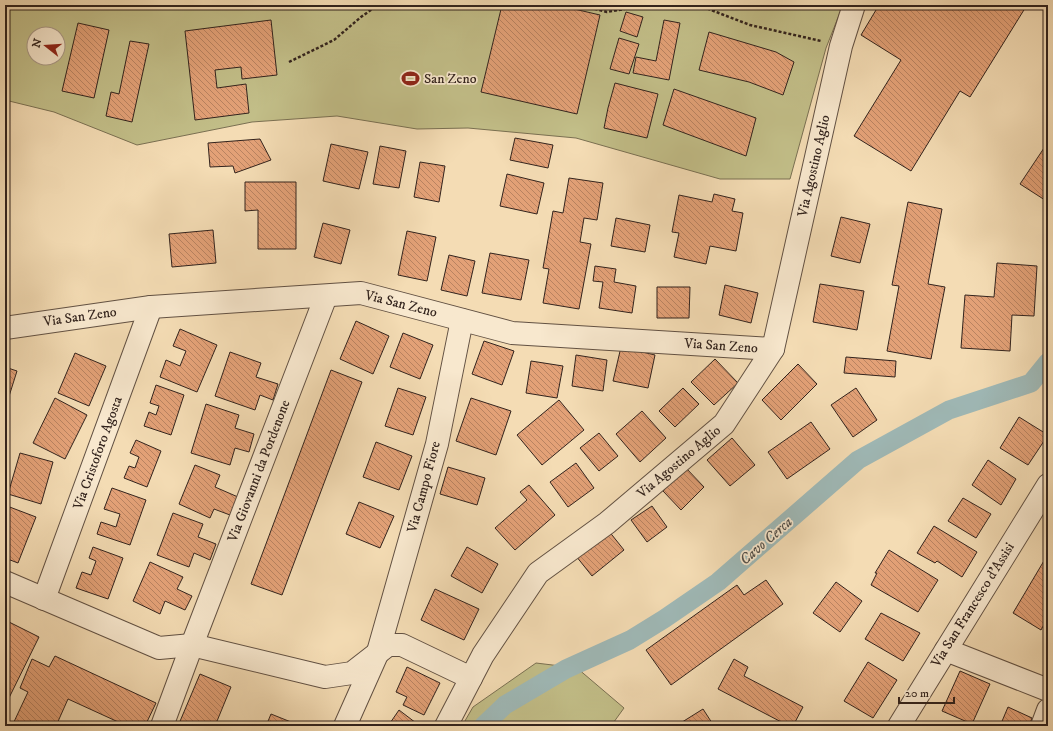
<svg xmlns="http://www.w3.org/2000/svg" width="1053" height="731" font-family="'IM FELL DW Pica',serif">
  <defs>
    <pattern id="building-back-hatch" width="6" height="6" patternUnits="userSpaceOnUse"><rect width="6" height="6" fill="#e3a177"/><path d="M-1 5l2 2M0 0l6 6M5-1l2 2" fill="none" stroke="#b98361"/></pattern>
  </defs>
  <rect width="100%" height="100%" fill="#f4dcb4"/>
  <filter id="stains"><feTurbulence type="fractalNoise" baseFrequency=".005" numOctaves="4"/><feColorMatrix values="0 0 0 0 .2 0 0 0 0 .09 0 0 0 0 .02 0 0 0 .5 -.17"/></filter>
  <radialGradient id="worn" r=".72"><stop offset=".6" stop-color="#630" stop-opacity="0"/><stop offset="1" stop-color="#630" stop-opacity=".3"/></radialGradient>
  <g fill="#c2be88" stroke="#7a7052" fill-rule="evenodd">
    <path d="M5,5H843L826,48L790,179H720L576,138L468,128L417,129L337,116L252,122L137,145L54,112L5,100ZM34,34H58V58H34Z"/>
    <polygon points="536,663 577,668 624,708 611,726 462,726 473,707"/>
  </g>
  <g fill="none" stroke-linecap="round" stroke-linejoin="round">
    <polyline stroke="#9fb9b7" stroke-width="19" points="483,726 505,705 566,669 630,640 664,619 718,582 858,460 949,410 1031,383 1048,362"/>
  </g>
  <g fill="url(#building-back-hatch)" stroke="#32231d">
    <polygon points="502,5 557,5 600,15 577,114 481,92"/>
    <polygon points="879,5 1027,5 970,97 960,91 911,171 854,136 901,60 861,35"/>
    <polygon points="626,12 643,17 637,37 620,31"/>
    <polygon points="271,20 277,75 242,79 241,67 215,70 217,88 246,84 249,113 195,120 185,31"/>
    <polygon points="664,20 680,23 669,80 633,73 636,57 656,61"/>
    <polygon points="78,23 109,30 94,98 62,91"/>
    <polygon points="709,32 776,52 794,62 783,95 749,82 699,70"/>
    <polygon points="619,38 639,44 629,74 610,69"/>
    <polygon points="130,41 149,44 132,122 106,116 111,92 119,94"/>
    <polygon points="615,83 658,94 647,138 604,128 608,108"/>
    <polygon points="674,89 756,118 746,156 663,125"/>
    <polygon points="515,138 553,145 548,168 510,160"/>
    <polygon points="260,139 271,160 235,173 233,166 210,167 208,143"/>
    <polygon points="1048,142 1048,202 1020,184"/>
    <polygon points="331,144 368,152 359,189 323,181"/>
    <polygon points="380,146 406,151 399,188 373,184"/>
    <polygon points="420,162 445,166 439,202 414,197"/>
    <polygon points="507,174 544,183 537,214 500,206"/>
    <polygon points="569,178 603,183 597,220 584,218 580,242 591,244 579,309 543,303 549,269 543,268 553,211 563,213"/>
    <polygon points="245,182 296,182 296,249 258,249 258,210 245,211"/>
    <polygon points="714,194 735,199 732,211 743,213 736,251 710,246 706,264 674,257 679,233 672,232 679,195 712,202"/>
    <polygon points="908,202 942,209 928,284 945,287 931,359 887,351 899,286 892,285"/>
    <polygon points="841,217 870,224 860,263 831,256"/>
    <polygon points="616,218 650,225 645,252 611,246"/>
    <polygon points="323,223 350,230 341,264 314,257"/>
    <polygon points="213,230 216,263 172,267 169,234"/>
    <polygon points="407,231 436,237 427,281 398,275"/>
    <polygon points="490,253 529,260 521,300 482,293"/>
    <polygon points="449,255 475,261 467,296 441,290"/>
    <polygon points="997,263 1037,266 1034,316 1012,315 1010,351 961,348 965,295 994,297"/>
    <polygon points="595,266 616,269 614,282 636,286 632,313 599,308 603,282 593,281"/>
    <polygon points="820,284 864,291 857,330 813,322"/>
    <polygon points="725,285 758,293 751,323 719,315"/>
    <polygon points="657,287 690,287 689,318 657,318"/>
    <polygon points="356,321 389,336 373,374 340,359"/>
    <polygon points="180,329 217,345 197,392 160,377 166,360 180,366 186,351 173,346"/>
    <polygon points="403,333 433,345 420,379 390,367"/>
    <polygon points="484,341 514,351 502,385 472,374"/>
    <polygon points="621,347 655,355 648,388 613,381"/>
    <polygon points="230,352 261,363 256,377 278,384 273,400 260,395 255,410 215,396"/>
    <polygon points="75,353 106,366 89,406 58,393"/>
    <polygon points="576,355 607,360 603,391 572,386"/>
    <polygon points="846,357 896,361 895,377 844,373"/>
    <polygon points="715,359 738,383 714,405 691,382"/>
    <polygon points="531,361 563,366 557,398 526,393"/>
    <polygon points="798,364 817,384 781,420 762,400"/>
    <polygon points="5,367 17,371 5,409"/>
    <polygon points="331,370 362,382 282,595 251,584"/>
    <polygon points="156,385 184,395 171,435 144,426 149,412 156,415 159,406 150,403"/>
    <polygon points="398,388 426,397 413,435 385,426"/>
    <polygon points="683,388 699,404 675,427 659,411"/>
    <polygon points="856,388 877,420 853,437 831,405"/>
    <polygon points="55,398 87,415 65,459 33,443"/>
    <polygon points="471,398 511,411 496,455 456,441"/>
    <polygon points="559,400 584,430 542,465 517,435"/>
    <polygon points="206,404 239,415 235,428 254,434 249,452 235,448 230,465 191,453"/>
    <polygon points="642,411 666,438 640,462 616,434"/>
    <polygon points="1019,417 1048,435 1028,465 1000,448"/>
    <polygon points="811,422 830,449 787,479 768,452"/>
    <polygon points="599,433 618,456 599,471 580,448"/>
    <polygon points="732,438 755,465 730,486 707,460"/>
    <polygon points="136,440 161,451 147,487 124,478 129,466 135,468 139,457 130,453"/>
    <polygon points="376,442 412,456 399,490 363,477"/>
    <polygon points="20,453 53,462 41,504 8,494"/>
    <polygon points="988,460 1016,479 1001,505 972,485"/>
    <polygon points="576,463 594,488 568,507 550,482"/>
    <polygon points="195,465 220,475 215,487 238,497 230,515 214,509 210,518 179,504"/>
    <polygon points="448,467 485,478 477,505 440,494"/>
    <polygon points="686,468 704,487 681,510 663,491"/>
    <polygon points="529,485 555,515 515,550 495,528 527,500 520,492"/>
    <polygon points="112,488 146,500 130,545 97,534 101,522 116,527 120,514 104,509"/>
    <polygon points="963,498 991,514 976,538 948,521"/>
    <polygon points="359,502 394,516 380,548 346,534"/>
    <polygon points="7,506 36,517 18,563 5,558 5,510"/>
    <polygon points="652,506 667,527 647,542 631,520"/>
    <polygon points="173,513 203,524 198,537 216,544 210,560 194,553 189,567 157,555"/>
    <polygon points="934,526 977,552 962,577 937,561 935,563 917,553"/>
    <polygon points="608,530 624,550 592,576 576,556"/>
    <polygon points="93,547 123,558 108,599 76,588 82,572 91,575 96,561 89,558"/>
    <polygon points="467,547 498,564 482,593 451,576"/>
    <polygon points="889,550 938,580 918,612 871,585 877,573 875,573"/>
    <polygon points="1048,554 1048,617 1041,630 1013,613"/>
    <polygon points="150,562 183,577 177,589 192,596 185,610 165,601 160,614 133,601"/>
    <polygon points="766,580 783,604 671,685 646,650 737,585 744,595"/>
    <polygon points="836,582 862,601 840,632 813,613"/>
    <polygon points="435,589 479,609 464,640 421,620"/>
    <polygon points="881,613 920,633 903,661 865,639"/>
    <polygon points="7,621 39,637 5,706 5,624"/>
    <polygon points="55,656 156,703 145,726 127,726 68,699 56,726 12,726 28,692 20,688 32,659 49,667"/>
    <polygon points="734,659 748,667 744,676 803,707 793,726 789,726 718,689"/>
    <polygon points="868,662 897,680 873,718 844,701"/>
    <polygon points="407,667 440,683 424,715 403,705 407,697 396,692"/>
    <polygon points="960,671 990,684 972,724 942,711"/>
    <polygon points="200,674 231,687 215,726 178,726"/>
    <polygon points="1008,707 1032,718 1029,726 1000,726"/>
    <polygon points="703,709 714,726 681,726 679,724"/>
    <polygon points="399,710 420,726 388,726"/>
    <polygon points="271,714 301,726 266,726"/>
  </g>
  <g fill="none" stroke-linecap="round" stroke-linejoin="round">
    <defs>
      <g id="minor">
        <polyline points="5,328 151,307 361,293 512,333 773,349"/>
        <polyline points="5,582 159,648 192,645 325,677 352,673 388,645 402,645 471,678"/>
        <polyline points="44,599 151,307"/>
        <polyline points="946,650 1048,690"/>
        <polyline points="162,726 192,645 326,296"/>
        <polyline points="345,726 378,652 437,444 462,320"/>
        <polyline points="446,726 483,655 538,573 607,523 724,424 773,349 841,46 854,5"/>
        <polyline points="899,726 1048,485"/>
        <polyline points="1042,726 1048,710"/>
      </g>
    </defs>
    <use href="#minor" stroke="#625143" stroke-width="24"/>
    <g stroke="#32231d" stroke-width="2.5" stroke-dasharray="3 2" stroke-linecap="butt">
      <polyline points="580,5 607,12 647,5"/>
      <polyline points="698,5 750,25 821,41"/>
      <polyline points="289,62 334,40 361,17 378,5"/>
    </g>
    <use href="#minor" stroke="#f8e8ce" stroke-width="22"/>
  </g>
  <defs>
    <symbol id="stadium-bare" viewBox="-9 -9 18 18"><path d="M0-5a6.5 5 0 1 0 0 10a6.5 5 0 1 0 0-10ZM-3.5-1.8h7v3.6h-7Z" fill="#8f2418" stroke="#f8e8ce" stroke-width="2.5" paint-order="stroke"/></symbol>
  </defs>
  <g fill-rule="evenodd">
    <use href="#stadium-bare" x="398" y="66" width="25" height="25"/>
  </g>
  <g text-anchor="middle" dominant-baseline="central" stroke-width="3.5" stroke-linejoin="round" paint-order="stroke">
    <g font-size="14" fill="#32231d" stroke="#f8e8ce" text-anchor="start">
      <text x="424" y="79">San Zeno</text>
    </g>
    <g font-size="14" fill="#32231d" stroke="#f8e8ce">
      <text transform="translate(814 166) rotate(-77)">Via Agostino Aglio</text>
      <text transform="translate(401 304) rotate(14)">Via San Zeno</text>
      <text transform="translate(80 317) rotate(-8)">Via San Zeno</text>
      <text transform="translate(721 346) rotate(4)">Via San Zeno</text>
      <text transform="translate(98 453) rotate(-70)">Via Cristoforo Agosta</text>
      <text transform="translate(679 462) rotate(-40)">Via Agostino Aglio</text>
      <text transform="translate(259 471) rotate(-69)">Via Giovanni da Pordenone</text>
      <text transform="translate(424 487) rotate(-75)">Via Campo Fiore</text>
      <text transform="translate(973 605) rotate(-58)">Via San Francesco d'Assisi</text>
    </g>
    <g font-size="15" font-style="italic" fill="#53504b" stroke="#f8e8ce">
      <text transform="translate(766 541) rotate(-41)">Cavo Cerca</text>
    </g>
  </g>
  <rect width="1053" height="731" fill="none" stroke="#f4dcb4" stroke-width="20"/>
  <rect x="6" y="6" width="1041" height="719" fill="none" stroke="#32231d" stroke-width="2"/>
  <rect x="10" y="10" width="1033" height="711" fill="none" stroke="#32231d"/>
  <g transform="translate(46 46) rotate(287)"><circle r="19" fill="#f8e8ce" stroke="#a99987"/>
  <path d="M0-3L7 15L0 10L-7 15Z" fill="#8f2418"/>
  <text y="-6" font-size="11" font-weight="bold" text-anchor="middle" fill="#32231d">N</text>
  </g>
  <path d="M899 697v6h55v-6" fill="none" stroke="#32231d" stroke-width="2"/>
  <text x="905" y="697" font-size="12" fill="#32231d" stroke="#f8e8ce" stroke-width="3" paint-order="stroke">20 m</text>
  <rect width="100%" height="100%" filter="url(#stains)"/>
  <rect width="100%" height="100%" fill="url(#worn)"/>
</svg>
